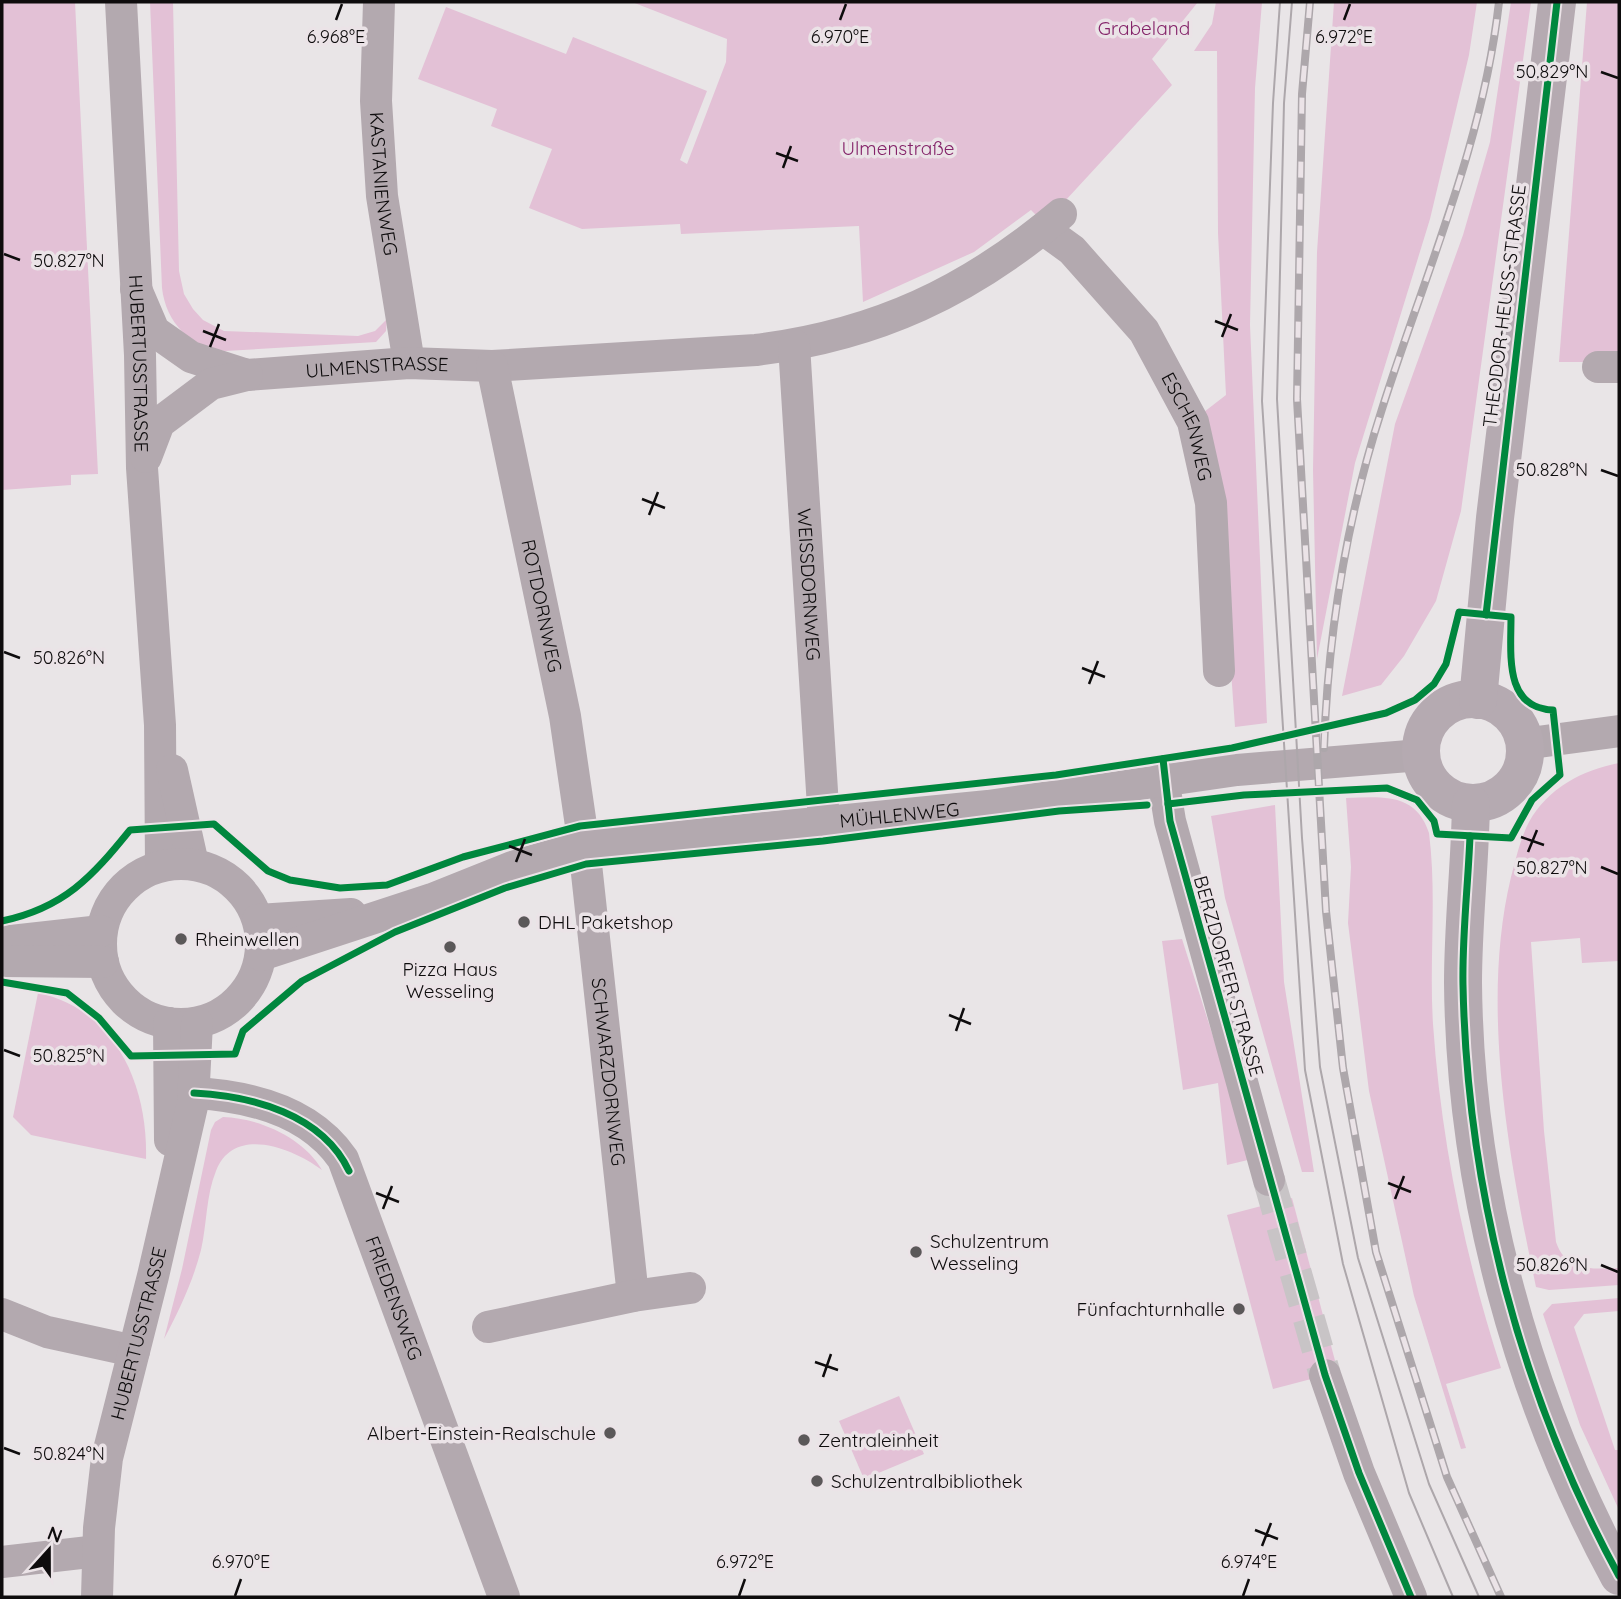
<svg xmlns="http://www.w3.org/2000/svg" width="1621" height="1599" font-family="Quicksand,sans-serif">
  <rect width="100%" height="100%" fill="#e9e5e7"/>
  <g fill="#e3c1d6">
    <polygon points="2,2 75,2 98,474 71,475 71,485 2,490"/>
    <path d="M150,2H173L179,271L184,294L193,309L203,320L224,331L358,336L375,331L387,319L386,331L376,342L225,351C190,347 166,323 162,288Z"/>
    <polygon points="632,2 1198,2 1152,59 1172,85 1065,201 1038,217 1031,210 974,252 863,302 859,226 681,234 680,224 582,229 529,208 552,149 491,126 497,109 418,79 446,7 566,54 573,37 707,91 680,160 687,164 726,62 727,39"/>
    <polygon points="1216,2 1262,2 1255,88 1250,325 1267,723 1235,727 1227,615 1204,412 1226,395 1218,233 1217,51 1194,51 1212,24"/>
    <polygon points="1334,2 1477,2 1469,55 1430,219 1355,463 1317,659 1313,470 1317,252"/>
    <polygon points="1511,2 1531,2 1461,511 1436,601 1404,656 1381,685 1342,696 1395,424 1463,235 1490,142"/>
    <polygon points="1587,2 1619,2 1619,362 1559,362"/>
    <path d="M1619,763V961L1582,963L1580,938L1531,942L1544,1131L1556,1242C1566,1272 1593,1269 1619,1268V1285L1549,1290L1536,1287C1509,1159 1480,1006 1511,877C1516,859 1520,839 1529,822C1548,788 1582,770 1619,763Z"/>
    <path d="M1346,798C1381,797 1416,792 1429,833C1437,896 1429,961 1433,1024C1441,1141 1465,1257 1501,1368L1446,1384L1466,1448L1461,1449L1414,1296L1369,1091L1348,923L1351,867Z"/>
    <polygon points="1275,805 1284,982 1314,1172 1302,1172 1225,898 1211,816"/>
    <polygon points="1182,939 1252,1159 1227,1165 1218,1083 1183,1090 1162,941"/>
    <path d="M38,993C116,1009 148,1086 146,1159L31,1135L13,1117Z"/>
    <path d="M223,1117C259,1118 304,1138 322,1170C294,1149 234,1124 216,1171C206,1195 207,1224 201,1250C193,1281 179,1311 164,1339L182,1269L211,1130L215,1122Z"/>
    <polygon points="1292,1198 1338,1372 1273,1389 1227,1215"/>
    <polygon points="1619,1298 1619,1311 1584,1314 1574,1327 1615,1450 1619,1450 1619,1510 1580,1425 1543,1314 1552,1304"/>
    <polygon points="899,1396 924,1454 864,1479 839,1421"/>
  </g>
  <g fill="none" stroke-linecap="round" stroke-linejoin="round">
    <polyline stroke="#c8c4c6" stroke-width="32" stroke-dasharray="32 16" stroke-linecap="butt" points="1269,1180 1325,1375"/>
    <g stroke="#b3a9af" stroke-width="32">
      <path id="s1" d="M121,2L140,355L142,468L160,725L161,866"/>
      <path id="s2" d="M379,2L376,101L382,196L409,363"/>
      <path id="s3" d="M1043,229L1072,250L1144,331L1193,422L1211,503L1219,671"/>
      <path id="s4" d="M136,289L154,331L191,357L247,375L409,363L492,366L756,350C877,335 968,292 1061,214"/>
      <path id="s5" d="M794,345L824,823"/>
      <path id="s6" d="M492,366L565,716L584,846L633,1296"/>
      <polyline points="1598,367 1619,367"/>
      <polyline points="146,457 159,423 211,384 247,375"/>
      <polyline points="1524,744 1619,731"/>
      <polyline points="172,770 193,864"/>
      <polyline points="1163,778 1170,821 1269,1180"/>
      <circle cx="181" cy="944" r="80"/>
      <polyline points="258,920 351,914"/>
      <polyline points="2,942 101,931"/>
      <path id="s7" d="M261,955L432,899L512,867L584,846L988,806L1237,770L1421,755"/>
      <polyline points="2,961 103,962"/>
      <polyline points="169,1023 170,1140"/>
      <path id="s8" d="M194,1093C249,1096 310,1111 343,1159L504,1597"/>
      <polyline points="2,1314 47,1332 134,1351"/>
      <polyline points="488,1327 633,1296 690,1288"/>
      <polyline points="1325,1375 1359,1473 1411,1597"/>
      <polyline points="2,1562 98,1551"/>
      <path id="s9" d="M97,1597L99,1528L107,1458L153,1276L193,1102L197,1023"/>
    </g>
    <g stroke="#b5aab1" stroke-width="38">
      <circle cx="1473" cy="751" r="52"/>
      <polyline points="1478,700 1495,518 1557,2"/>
      <path d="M1471,804C1470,864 1463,924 1463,983C1465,1188 1522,1397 1619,1576"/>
    </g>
    <g stroke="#ada7ab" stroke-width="2">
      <polyline points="1280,2 1273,103 1262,401 1305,1070 1343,1264 1409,1493 1453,1597"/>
      <polyline points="1292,2 1284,103 1277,399 1302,838 1320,1067 1358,1258 1429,1484 1479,1597"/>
    </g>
    <defs>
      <g id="rail">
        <polyline points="1310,2 1302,94 1297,399 1326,911 1343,1068 1376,1252 1447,1477 1501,1597"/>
        <path d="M1324,748C1328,634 1347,517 1382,409C1425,273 1483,145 1499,2"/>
      </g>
    </defs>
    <use href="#rail" stroke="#ada7ab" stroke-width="8"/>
    <use href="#rail" stroke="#ebe3e7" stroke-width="5" stroke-dasharray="16" stroke-linecap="butt"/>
    <defs>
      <g id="cycleway">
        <polyline points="1486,615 1557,2"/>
        <polyline points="1163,759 1170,821 1325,1375 1359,1473 1411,1597"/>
        <path d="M1470,836C1468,886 1462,936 1463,985C1467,1190 1521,1396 1619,1576"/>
        <path d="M2,921C64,908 92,877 130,830L214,824L268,871L290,880L340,888L387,885L463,857L580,826L1056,775L1232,748L1386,713L1415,700L1434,684L1446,664L1459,612L1511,617C1511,655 1504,708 1553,710L1560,775L1532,800L1511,838L1437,834L1434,821L1417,800L1387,788L1244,795L1168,804"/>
        <polyline points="2,982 67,993 99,1018 131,1056 235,1054 243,1031 302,981 395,932 505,888 586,864 823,841 1059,811 1147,805"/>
        <path d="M194,1093C252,1096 322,1114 349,1171"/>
      </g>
    </defs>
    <use href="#cycleway" stroke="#ebe3e7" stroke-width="11"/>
    <use href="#cycleway" stroke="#00873e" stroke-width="7"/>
  </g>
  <path fill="none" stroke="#0e0c0d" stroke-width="2.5" d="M336,20L342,4M840,20L846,4M1344,20L1350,4M1601,72L1618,78M776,153L798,161M783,168L791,146M4,254L20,260M1215,321L1238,330M203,331L226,340M1222,337L1231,314M210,347L219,324M1601,470L1618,476M642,499L665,508M649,515L658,492M4,652L20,658M1082,668L1105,677M1089,684L1098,661M1521,837L1544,845M509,846L532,855M1528,852L1537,830M516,862L525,839M1601,867L1618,874M949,1015L971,1024M956,1031L964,1008M4,1050L20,1056M1388,1183L1411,1192M376,1193L399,1202M1395,1199L1404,1176M383,1209L392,1186M1601,1265L1618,1272M815,1362L838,1370M823,1377L831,1354M4,1448L20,1454M1255,1530L1278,1539M1262,1546L1271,1523M235,1596L241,1579M739,1596L745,1579M1243,1596L1249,1579"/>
  <g fill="#5b5859" stroke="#ebe3e7" stroke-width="2.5">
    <circle cx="524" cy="922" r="7"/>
    <circle cx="181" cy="939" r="7"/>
    <circle cx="450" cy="947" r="7"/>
    <circle cx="916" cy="1252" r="7"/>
    <circle cx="1239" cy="1309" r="7"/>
    <circle cx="610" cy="1433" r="7"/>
    <circle cx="804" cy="1440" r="7"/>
    <circle cx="817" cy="1481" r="7"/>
  </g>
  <g text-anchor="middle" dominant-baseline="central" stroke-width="7" stroke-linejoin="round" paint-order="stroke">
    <g font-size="19" fill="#842369" stroke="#ebe3e7">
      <text x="1144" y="28">Grabeland</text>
      <text x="898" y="148">Ulmenstraße</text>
    </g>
    <g font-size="19" fill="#0e0c0d" stroke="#ebe3e7">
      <text stroke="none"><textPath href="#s2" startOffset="182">KASTANIENWEG</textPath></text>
      <text transform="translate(1504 306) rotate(-83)">THEODOR-HEUSS-STRASSE</text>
      <text stroke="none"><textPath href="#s1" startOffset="362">HUBERTUSSTRASSE</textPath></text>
      <text stroke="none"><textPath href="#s4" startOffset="280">ULMENSTRASSE</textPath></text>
      <text stroke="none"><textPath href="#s3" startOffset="250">ESCHENWEG</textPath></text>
      <text stroke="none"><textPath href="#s5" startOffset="240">WEISSDORNWEG</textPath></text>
      <text stroke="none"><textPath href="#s6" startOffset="245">ROTDORNWEG</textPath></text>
      <text stroke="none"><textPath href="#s7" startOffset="658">MÜHLENWEG</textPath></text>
      <text transform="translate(1229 976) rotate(74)">BERZDORFER STRASSE</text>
      <text stroke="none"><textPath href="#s6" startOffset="716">SCHWARZDORNWEG</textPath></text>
      <text stroke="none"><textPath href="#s8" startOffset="317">FRIEDENSWEG</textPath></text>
      <text stroke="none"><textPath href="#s9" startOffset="268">HUBERTUSSTRASSE</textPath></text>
    </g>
    <g font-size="19" fill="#0e0c0d" stroke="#ebe3e7" text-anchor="start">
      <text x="538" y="922">DHL Paketshop</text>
      <text x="195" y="939">Rheinwellen</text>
      <text x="450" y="969" text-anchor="middle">Pizza Haus<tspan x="450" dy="22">Wesseling</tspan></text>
      <text x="930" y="1241">Schulzentrum<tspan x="930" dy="22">Wesseling</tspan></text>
      <text x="1225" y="1309" text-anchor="end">Fünfachturnhalle</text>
      <text x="596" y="1433" text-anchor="end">Albert-Einstein-Realschule</text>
      <text x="818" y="1440">Zentraleinheit</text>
      <text x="831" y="1481">Schulzentralbibliothek</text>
    </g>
  </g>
  <g font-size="18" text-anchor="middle" fill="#0e0c0d" stroke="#ebe3e7" stroke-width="7" stroke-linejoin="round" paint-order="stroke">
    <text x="336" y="43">6.968°E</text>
    <text x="840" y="43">6.970°E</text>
    <text x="1344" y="43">6.972°E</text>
    <text x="1552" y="78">50.829°N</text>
    <text x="69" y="267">50.827°N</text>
    <text x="1552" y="476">50.828°N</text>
    <text x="69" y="664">50.826°N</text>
    <text x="1552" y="874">50.827°N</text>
    <text x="69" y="1062">50.825°N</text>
    <text x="1552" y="1271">50.826°N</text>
    <text x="69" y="1460">50.824°N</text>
    <text x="241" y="1568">6.970°E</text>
    <text x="745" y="1568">6.972°E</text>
    <text x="1249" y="1568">6.974°E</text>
  </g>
  <rect width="1621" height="1599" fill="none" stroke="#0e0c0d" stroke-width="7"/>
  <g transform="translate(49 1550) rotate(21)" stroke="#ebe3e7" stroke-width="5" paint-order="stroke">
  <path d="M0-5L12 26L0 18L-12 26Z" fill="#0e0c0d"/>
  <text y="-10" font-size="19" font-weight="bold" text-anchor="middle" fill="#0e0c0d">N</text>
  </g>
</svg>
